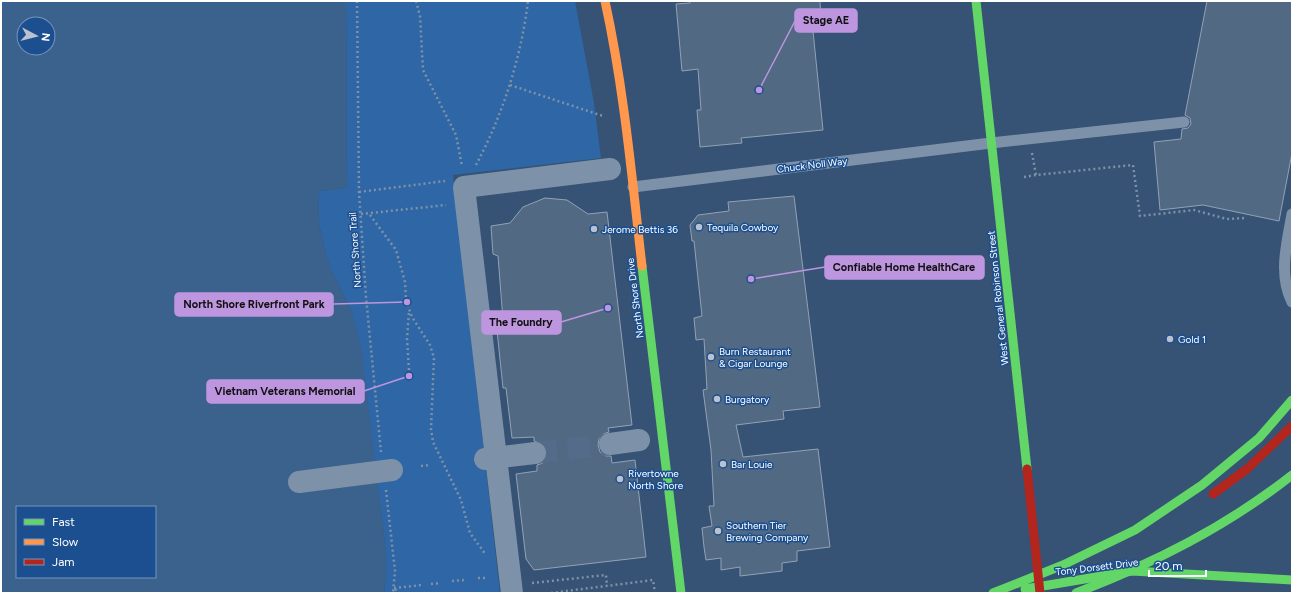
<svg xmlns="http://www.w3.org/2000/svg" width="1293" height="594" font-family="Figtree,sans-serif">
  <rect width="100%" height="100%" fill="#365274"/>
  <polygon fill="#2f66a5" points="346,1 575,1 594,103 601,158 453,175 500,593 384,593 386,575 385,544 374,459 351,310 330,268 324,247 319,223 318,191 347,188"/>
  <path fill="#3b618d" fill-rule="evenodd" d="M1,1H346L347,188L318,191L319,223L324,247L330,267L351,310L361,345L385,544L386,575L384,593H1ZM24,24H48V48H24ZM17,507H155V577H17Z"/>
  <g fill="#526984" stroke="#92a2b6">
    <polygon points="690,1 820,1 821,20 812,21 823,130 741,138 742,143 700,147 697,110 701,110 698,69 682,71 676,4 690,3"/>
    <polygon points="1207,1 1292,1 1292,153 1279,221 1203,205 1160,210 1154,142 1181,139 1182,129 1188,128 1191,124 1190,118 1185,115"/>
    <polygon points="794,196 820,407 783,411 784,419 736,425 743,457 818,449 830,547 797,551 797,561 782,563 782,571 740,576 740,567 721,570 721,558 706,560 704,547 702,528 712,526 709,506 714,506 711,450 703,390 707,389 704,339 696,340 694,318 702,316 694,241 692,241 690,225 698,215 729,211 728,202"/>
    <polygon points="545,198 567,200 588,214 607,212 632,425 608,428 609,432 603,434 599,439 598,445 600,452 606,456 611,456 612,463 635,460 646,557 534,570 526,559 516,474 537,471 537,465 543,463 547,458 547,452 545,445 534,441 534,437 512,438 506,388 503,388 496,321 503,320 498,256 493,254 491,226 510,223 523,207"/>
  </g>
  <g fill="none" stroke-linecap="round" stroke-linejoin="round">
    <polyline stroke="#546c89" stroke-width="22" stroke-dasharray="22 11" stroke-linecap="butt" points="535,453 610,444"/>
    <g stroke="#7d92a8" stroke-width="2.5" stroke-dasharray="2 3" stroke-linecap="butt">
      <polyline points="357,1 359,192 366,297 381,452"/>
      <polyline points="416,1 420,16 423,70 456,135 462,166"/>
      <polyline points="510,85 603,116"/>
      <polyline points="1032,153 1036,175 1133,165 1140,216 1194,210 1227,219 1246,218"/>
      <path d="M476,165C503,114 521,58 528,1"/>
      <polyline points="1024,177 1036,175"/>
      <polyline points="359,192 445,181"/>
      <polyline points="361,214 446,205"/>
      <polyline points="370,215 396,250 405,282 406,301 412,317 430,345 434,358 431,429 433,442 461,500 470,533 486,555"/>
      <polyline points="409,370 407,339 409,312"/>
      <polyline points="421,466 430,465"/>
      <polyline points="386,490 395,571 393,593"/>
      <polyline points="478,578 488,578"/>
      <polyline points="452,581 464,580"/>
      <polyline points="532,583 606,575 607,586"/>
      <polyline points="431,584 441,583"/>
      <polyline points="394,588 422,585"/>
      <polyline points="395,589 399,593"/>
      <polyline points="551,593 653,580 655,593"/>
    </g>
    <g stroke="#7d92a8" stroke-width="11">
      <polyline points="633,187 991,143 1184,122"/>
      <path d="M1292,214C1287,243 1278,274 1292,302"/>
    </g>
    <g stroke="#7d92a8" stroke-width="22">
      <polyline points="610,444 639,440"/>
      <polyline points="485,459 535,453"/>
      <polyline points="299,482 392,470"/>
      <polyline points="512,593 464,187 610,169"/>
    </g>
    <g stroke="#63d668" stroke-width="9">
      <polyline points="976,1 1027,469"/>
      <polyline points="642,266 681,593"/>
      <polyline points="1025,589 1132,571 1292,580"/>
      <polyline points="993,593 1063,565 1135,530 1202,485 1259,438 1292,400"/>
      <path d="M1076,593C1154,563 1226,527 1292,475"/>
    </g>
    <path stroke="#ff974d" stroke-width="9" d="M605,1C624,88 632,178 642,266"/>
    <g stroke="#b3261e" stroke-width="9">
      <polyline points="1027,469 1040,593"/>
      <polyline points="1213,494 1247,469 1292,426"/>
    </g>
  </g>
  <g fill="#b9c2ce" stroke="#1b4f8f" stroke-width="1.5">
    <circle cx="699" cy="227" r="4"/>
    <circle cx="594" cy="229" r="4"/>
    <circle cx="1170" cy="339" r="4"/>
    <circle cx="711" cy="357" r="4"/>
    <circle cx="717" cy="399" r="4"/>
    <circle cx="723" cy="464" r="4"/>
    <circle cx="620" cy="479" r="4"/>
    <circle cx="718" cy="531" r="4"/>
  </g>
  <g text-anchor="middle" dominant-baseline="central" stroke-width="3" stroke-linejoin="round" paint-order="stroke">
    <g font-size="10" fill="#fff" stroke="#1b4f8f">
      <text transform="translate(812 165) rotate(-7)">Chuck Noll Way</text>
      <text transform="translate(355 250) rotate(-94)">North Shore Trail</text>
      <text transform="translate(635 298) rotate(-97)">North Shore Drive</text>
      <text transform="translate(998 298) rotate(-96)">West General Robinson Street</text>
      <text transform="translate(1097 567) rotate(-7)">Tony Dorsett Drive</text>
    </g>
    <g font-size="10" fill="#fff" stroke="#1b4f8f" text-anchor="start">
      <text x="707" y="227">Tequila Cowboy</text>
      <text x="602" y="229">Jerome Bettis 36</text>
      <text x="1178" y="339">Gold 1</text>
      <text x="719" y="351">Burn Restaurant<tspan x="719" dy="12">&amp; Cigar Lounge</tspan></text>
      <text x="725" y="399">Burgatory</text>
      <text x="731" y="464">Bar Louie</text>
      <text x="628" y="473">Rivertowne<tspan x="628" dy="12">North Shore</tspan></text>
      <text x="726" y="525">Southern Tier<tspan x="726" dy="12">Brewing Company</tspan></text>
    </g>
  </g>
  <path fill="none" stroke="#bd96df" stroke-width="1.5" d="M759 90L795 21M751 279L825 267M407 302L333 304M608 308L561 322M409 376L364 391"/>
  <g fill="#bd96df" stroke="#1b4f8f" stroke-width="1.5">
    <circle cx="759" cy="90" r="4"/>
    <circle cx="751" cy="279" r="4"/>
    <circle cx="407" cy="302" r="4"/>
    <circle cx="608" cy="308" r="4"/>
    <circle cx="409" cy="376" r="4"/>
  </g>
  <g fill="#bd96df" stroke="#bd96df" stroke-width="1.5">
    <rect x="795" y="9" width="62" height="23" rx="4"/>
    <rect x="825" y="256" width="159" height="23" rx="4"/>
    <rect x="175" y="293" width="158" height="23" rx="4"/>
    <rect x="482" y="311" width="79" height="23" rx="4"/>
    <rect x="207" y="380" width="157" height="23" rx="4"/>
  </g>
  <g font-size="11" text-anchor="middle" font-weight="bold" fill="#111">
    <text x="826" y="24">Stage AE</text>
    <text x="904" y="271">Confiable Home HealthCare</text>
    <text x="254" y="308">North Shore Riverfront Park</text>
    <text x="521" y="326">The Foundry</text>
    <text x="285" y="395">Vietnam Veterans Memorial</text>
  </g>
  <rect width="1293" height="594" fill="none" stroke="#ffffff" stroke-width="4"/>
  <rect x="16" y="506" width="140" height="72" fill="#1b4f8f" stroke="#7695bc"/>
  <rect x="24" y="519" width="20" height="6" fill="#63d668" stroke="#7695bc"/>
  <text x="52" y="526" font-size="12" fill="#ffffff">Fast</text>
  <rect x="24" y="539" width="20" height="6" fill="#ff974d" stroke="#7695bc"/>
  <text x="52" y="546" font-size="12" fill="#ffffff">Slow</text>
  <rect x="24" y="559" width="20" height="6" fill="#b3261e" stroke="#7695bc"/>
  <text x="52" y="566" font-size="12" fill="#ffffff">Jam</text>
  <g transform="translate(36 36) rotate(97)"><circle r="19" fill="#1b4f8f" stroke="#7695bc"/>
  <path d="M0-3L7 15L0 10L-7 15Z" fill="#b9c2ce"/>
  <text y="-6" font-size="11" font-weight="bold" text-anchor="middle" fill="#ffffff">N</text>
  </g>
  <path d="M1149 570v6h57v-6" fill="none" stroke="#ffffff" stroke-width="2"/>
  <text x="1155" y="570" font-size="12" fill="#ffffff" stroke="#1b4f8f" stroke-width="3" paint-order="stroke">20 m</text>
</svg>
